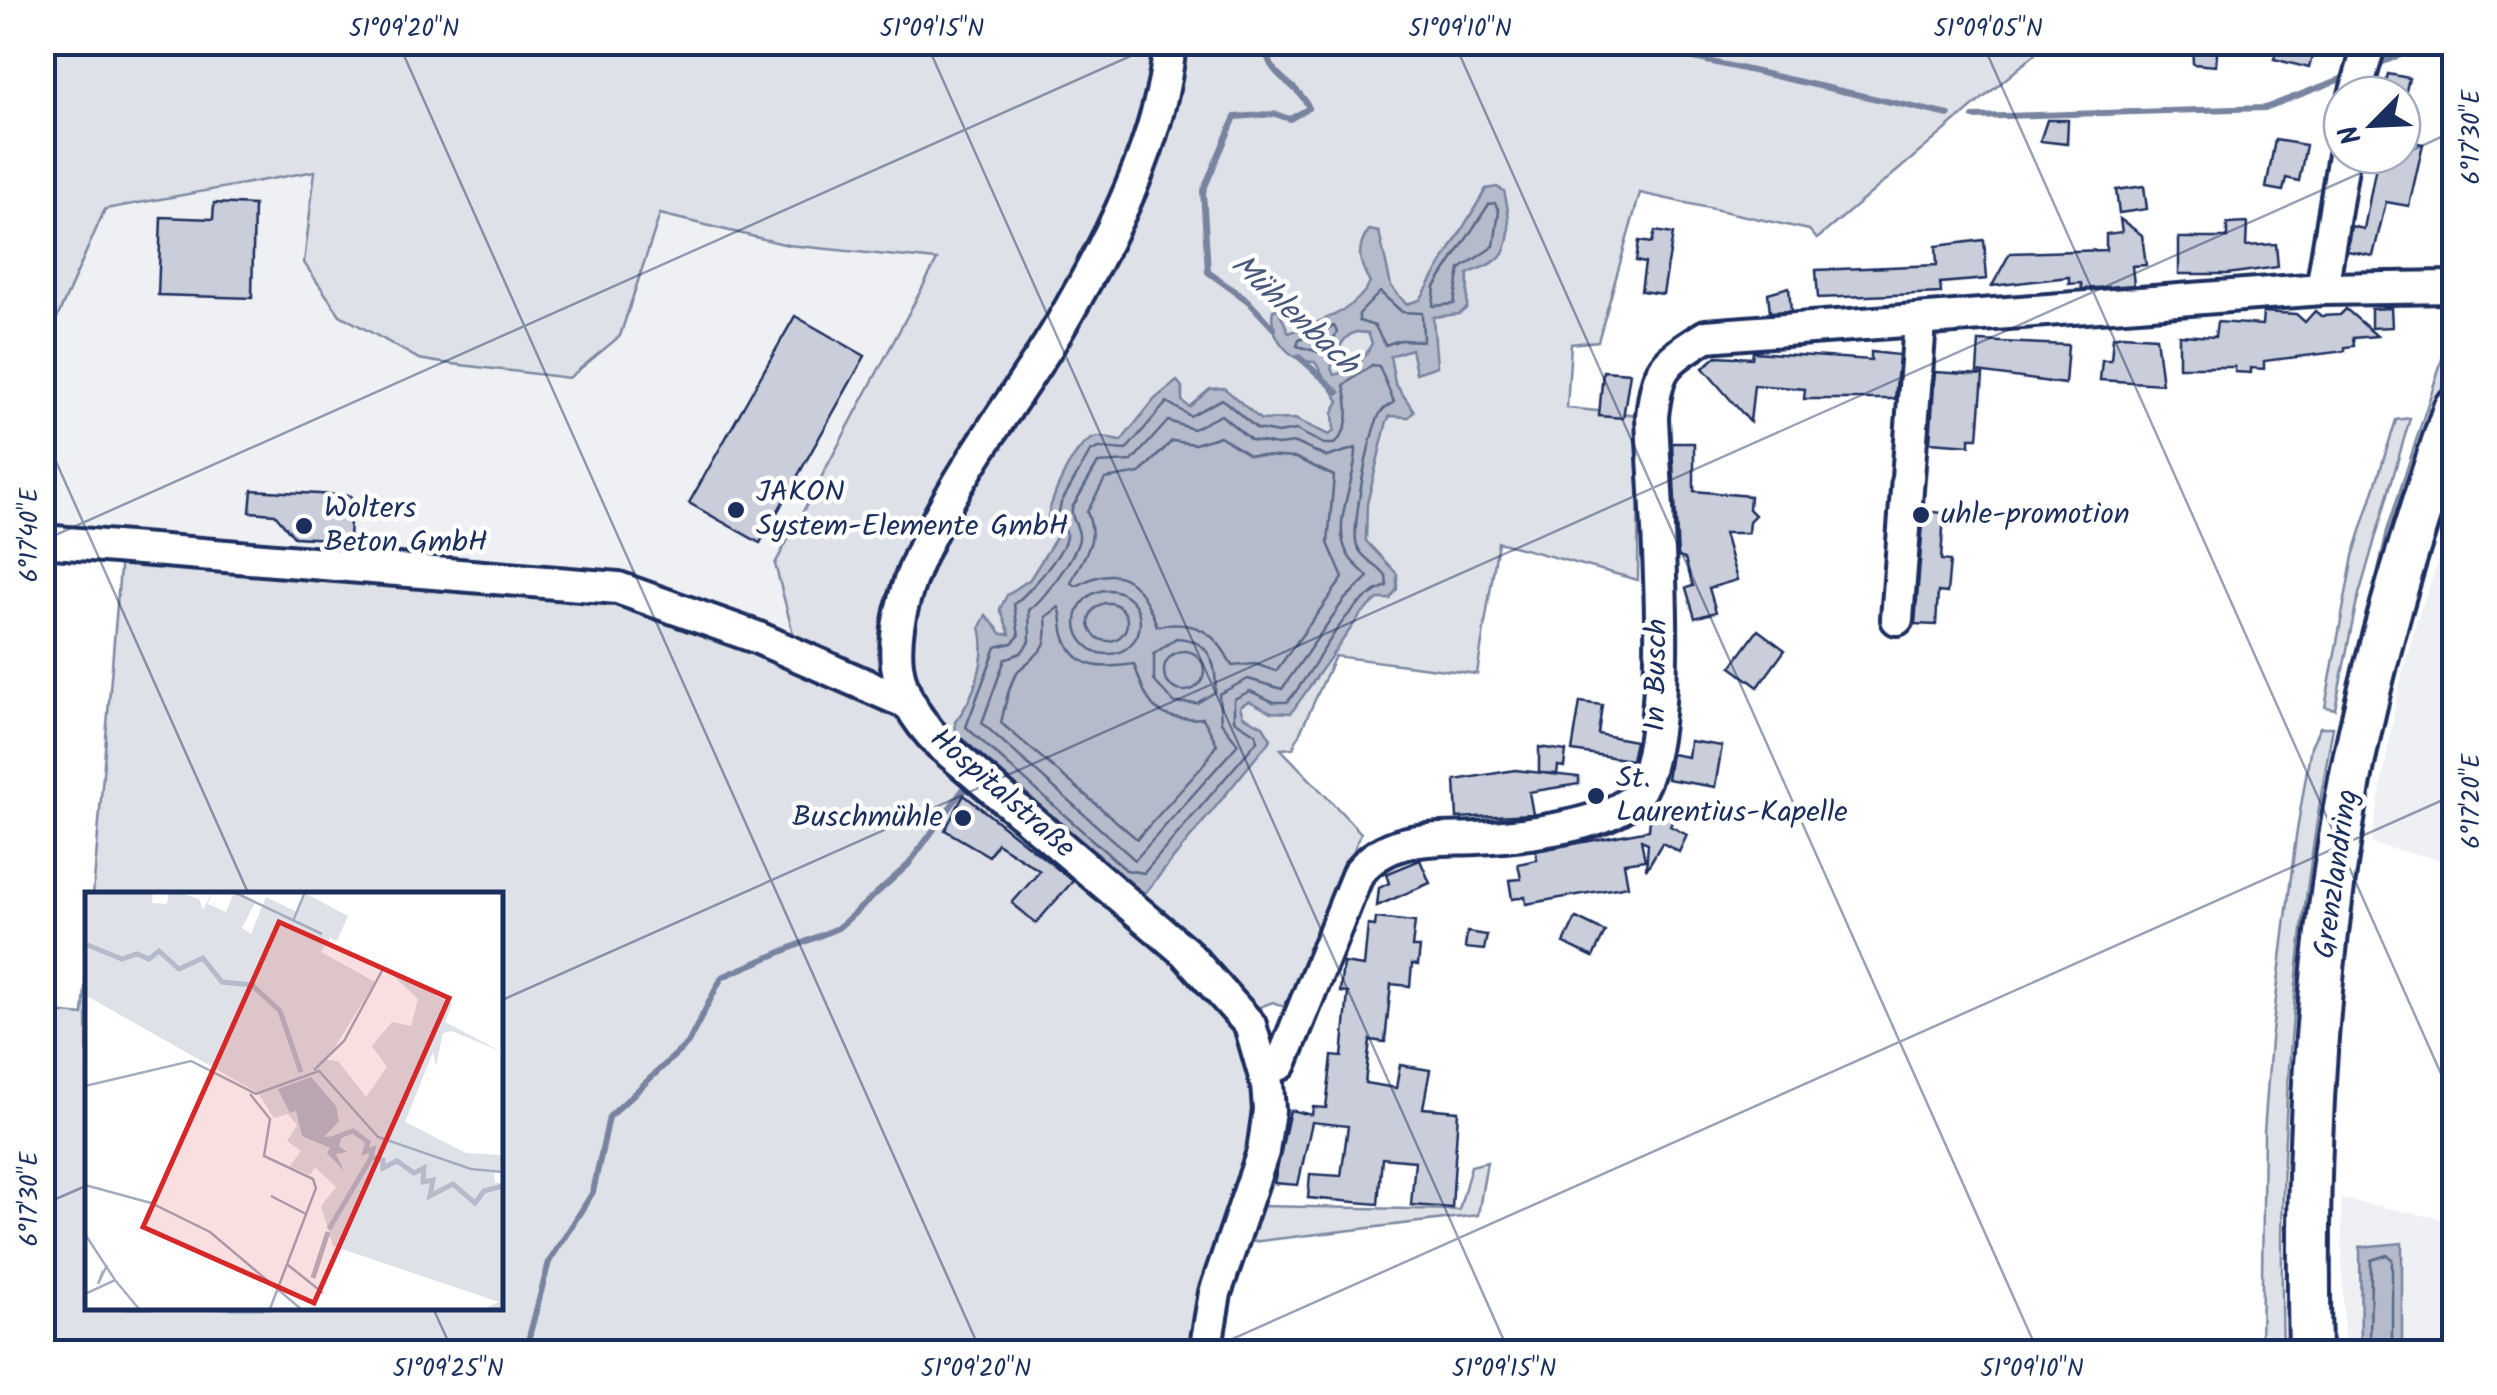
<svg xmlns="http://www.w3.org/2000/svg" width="2497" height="1395" font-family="Kalam,sans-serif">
  <rect width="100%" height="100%" fill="#fff"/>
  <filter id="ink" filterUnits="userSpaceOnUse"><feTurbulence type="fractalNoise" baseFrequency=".01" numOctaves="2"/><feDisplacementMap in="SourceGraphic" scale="20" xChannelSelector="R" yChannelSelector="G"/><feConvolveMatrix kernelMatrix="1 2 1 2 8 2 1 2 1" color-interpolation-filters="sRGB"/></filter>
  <g filter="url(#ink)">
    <g fill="#eff0f4">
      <polygon points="316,171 304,263 419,359 436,362 568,378 620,336 659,214 788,245 937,259 775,564 796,645 626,583 43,531 43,350 105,209"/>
      <polygon points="2454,519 2454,863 2371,844 2398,690 2417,619"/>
      <polygon points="2341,1199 2454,1221 2454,1352 2344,1352"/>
    </g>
    <g fill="#dee1e7" stroke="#7c88a2" stroke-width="2.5">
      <polygon points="43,43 2048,43 1817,239 1809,230 1640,193 1598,341 1571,344 1567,408 1639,415 1638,580 1498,542 1477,674 1335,656 1293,748 1281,749 1361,833 1287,1008 1273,1002 1251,1010 1255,1119 1199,1352 43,1352 43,1011 83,1015 87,962 88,1308 500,1308 500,895 93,895 121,556 619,603 797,668 796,645 775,564 937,260 788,245 660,214 620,336 569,378 436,362 419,359 340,315 304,263 315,171 105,209 43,350"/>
      <polygon points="2454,322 2454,347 2347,708 2387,531"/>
      <polygon points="2410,418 2356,605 2335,709 2325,707 2353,556 2396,420"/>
      <path d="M2320,727H2333C2294,938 2277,1138 2283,1352H2261L2264,1132L2271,1040L2296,836L2311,746Z"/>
      <polygon points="1487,1162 1478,1215 1243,1243 1256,1206 1459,1210 1471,1166"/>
    </g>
    <g fill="#b5bbca" stroke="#77839f" stroke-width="2.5" fill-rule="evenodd">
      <path d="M1497,187L1504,191C1509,211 1514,242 1499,258C1492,265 1477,269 1468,274L1467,308L1459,314L1433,317L1437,366L1416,373L1411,349L1390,356L1395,383L1414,411L1409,417L1390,416L1387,421L1367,504L1366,541L1397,574V589L1390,599H1378L1361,614L1291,713L1271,712L1249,701L1240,706L1243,716L1263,726L1271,739L1145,893L1121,878L956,733L955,722C975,697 988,657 980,627L986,615L1002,634H1010L1000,609L1007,595L1030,579L1057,536L1047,527C1046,506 1074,441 1097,437C1103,436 1114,440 1121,441L1155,399L1177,381L1182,387V401L1189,407L1210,389L1224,388L1261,420L1295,419L1329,435L1334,431L1333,412L1339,401L1315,362C1290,363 1268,335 1273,310L1278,309L1289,333C1320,320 1353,314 1370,283C1359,262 1355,250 1369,230L1379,232L1391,286L1406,304L1420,300L1486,189ZM1356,332L1368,333L1372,343C1364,362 1353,370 1334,375L1331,368C1339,353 1339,338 1356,332Z"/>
      <polygon points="2402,1243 2402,1352 2361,1352 2360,1247"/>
    </g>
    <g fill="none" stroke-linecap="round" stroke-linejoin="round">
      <g stroke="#596789" stroke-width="2.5">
        <polygon points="1495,203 1499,211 1494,246 1460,269 1454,304 1433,306 1435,287 1489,204"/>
        <polygon points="1380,292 1402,312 1422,313 1423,341 1400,340 1385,345 1375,326 1359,321 1359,314"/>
        <polygon points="1334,326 1337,332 1326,354 1297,346 1299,340"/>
        <path d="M1372,365L1379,366L1394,402C1390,405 1385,407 1382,411C1370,424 1353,522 1356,541C1358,557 1377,564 1386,576L1387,586C1339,604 1321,665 1287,702H1274L1250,691L1234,699V720L1256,734L1257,741L1144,873L1126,870L966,727L996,647L1012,643L1019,636L1014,604C1026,595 1069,549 1066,533C1065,529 1059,522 1057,520L1061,503L1090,452L1099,448L1126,450L1167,402L1190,416L1222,399L1257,429L1278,433L1296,430L1324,444H1334C1352,429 1349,404 1344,385Z"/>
        <path d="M1221,415L1251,440L1277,445L1296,443L1327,457L1356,448C1357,479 1331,522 1347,553C1352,564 1362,569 1368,577L1344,600L1282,689L1248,679L1219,694L1221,722L1238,744L1135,860L982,723L1005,659L1021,653L1030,641L1029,610C1043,600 1077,555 1079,538C1080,526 1070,520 1072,508L1098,463L1132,461L1168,421L1193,429Z"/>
        <path d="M1220,436L1249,455L1296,458L1334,476L1328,543L1343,578L1276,671L1255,664L1232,666C1216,631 1195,620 1157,626C1142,585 1122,559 1077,586L1071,583C1083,554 1100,545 1087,512L1105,479L1140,473L1172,441L1195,444Z"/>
        <circle cx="1108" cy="622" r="32"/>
        <circle cx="1108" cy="622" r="19"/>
        <path d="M1059,607C1063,616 1061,628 1065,638C1077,672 1107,668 1134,664C1148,704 1153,722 1203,718L1217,744L1201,768L1137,839L1001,723C1004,710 1010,678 1019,670C1041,650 1049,651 1046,617Z"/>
        <path d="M1176,638C1209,639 1218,664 1215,692L1197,703H1175L1154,681V654Z"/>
        <circle cx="1184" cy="671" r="20"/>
        <polyline points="2370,1352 2371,1260 2387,1255 2392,1259 2392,1352"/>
      </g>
      <g stroke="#77839f" stroke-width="6">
        <polyline points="1325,48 1627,43 1949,115"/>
        <polyline points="2378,64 2433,42"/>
        <polyline points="1973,117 2265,108 2346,77"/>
        <path d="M1274,329L1248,301L1208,272L1203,191L1235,117L1275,114L1290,119L1309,108C1301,87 1275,79 1268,58L1273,49L1325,48L1326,42"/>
        <polyline points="1299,357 1338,392"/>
        <polyline points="525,1352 549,1262 593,1192 609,1117 688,1043 722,977 838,928 908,865 970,780"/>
      </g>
    </g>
    <g fill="#caceda" stroke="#1b2f5e" stroke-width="2.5">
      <polygon points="2192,42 2218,42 2216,66 2193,64"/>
      <polygon points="2278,42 2316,42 2309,68 2274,59"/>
      <polygon points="2388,74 2409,78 2405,95 2383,95"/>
      <polygon points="2047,120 2068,120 2067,144 2040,141"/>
      <polygon points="2275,140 2306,145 2299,181 2286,178 2283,191 2266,188"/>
      <polygon points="2402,140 2423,144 2409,206 2386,202 2373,256 2347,251 2351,226 2364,229 2378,155 2402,155"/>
      <polygon points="2144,186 2147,209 2119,213 2116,190"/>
      <polygon points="214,203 254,205 252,298 158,295 161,217 213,219"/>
      <polygon points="2120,219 2142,235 2146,265 2132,266 2134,285 2082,289 2081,283 2069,284 2069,277 1992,286 2010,253 2106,250 2106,234 2122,232"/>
      <polygon points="2247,223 2246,246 2276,244 2278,267 2227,274 2179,274 2179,238 2227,238 2227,224"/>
      <polygon points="1655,231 1673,234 1663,294 1641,291 1645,263 1636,261 1639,241 1652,243"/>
      <polygon points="1984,240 1987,279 1940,283 1941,293 1818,298 1816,270 1937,265 1936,246"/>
      <polygon points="1789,287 1791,311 1770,312 1768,293"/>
      <polygon points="2391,308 2392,327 2371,328 2371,309"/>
      <polygon points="2346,309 2377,336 2353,338 2354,346 2345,347 2345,351 2264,361 2264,369 2251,368 2251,373 2235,372 2235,367 2179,367 2179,335 2215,337 2217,322 2262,325 2263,312 2296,314 2305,322 2315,311 2321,316 2340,315"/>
      <polygon points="795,316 865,356 760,543 689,503"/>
      <polygon points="2122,335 2156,337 2162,384 2100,380 2102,360 2111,360 2113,337"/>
      <polygon points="1979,341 2068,345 2065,384 1977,372"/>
      <polygon points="1753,352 1871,360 1871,352 1899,355 1895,399 1804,399 1805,389 1754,385 1750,422 1703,368 1717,356 1752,358"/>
      <polygon points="1603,371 1630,373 1623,418 1599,416"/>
      <polygon points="1935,372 1983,375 1978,438 1970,438 1970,445 1930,442"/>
      <polygon points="1672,443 1694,443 1694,491 1750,496 1749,509 1755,515 1749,521 1748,533 1724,533 1737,580 1709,588 1716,612 1695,618 1686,588 1693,586 1685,559 1678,557"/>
      <polygon points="252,490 351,496 349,540 294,537 275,514 250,512"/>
      <polygon points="1924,511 1944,513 1941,560 1950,561 1947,593 1938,592 1936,625 1915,624"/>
      <polygon points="1758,630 1785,650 1758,687 1731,667"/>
      <polygon points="1580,702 1602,705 1598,734 1635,741 1631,760 1572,751"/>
      <polygon points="1690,741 1722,746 1715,787 1667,779 1671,754 1688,757"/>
      <polygon points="1539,747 1566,751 1564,767 1558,766 1557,774 1539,773"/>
      <polygon points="1515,770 1579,777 1579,784 1529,792 1533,814 1457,818 1455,780"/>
      <polygon points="964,795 1073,881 1036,923 1012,903 1040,871 997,843 989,856 945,830"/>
      <polygon points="1651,808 1677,811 1670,826 1687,835 1679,852 1662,843 1646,870 1648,843 1641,840 1645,860 1624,863 1628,886 1526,904 1525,897 1512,899 1509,880 1521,879 1518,864 1537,860 1536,851 1649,830"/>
      <polygon points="1420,860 1430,883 1377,906 1379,888 1389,883 1386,874"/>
      <polygon points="1376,918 1415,922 1412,947 1420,947 1418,965 1412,964 1410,986 1391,984 1385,1042 1370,1040 1365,1083 1396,1088 1400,1065 1430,1070 1423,1108 1458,1111 1452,1208 1411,1205 1415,1161 1382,1158 1378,1204 1308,1198 1310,1174 1341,1176 1348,1126 1312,1122 1298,1185 1274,1183 1290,1110 1312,1115 1313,1107 1326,1108 1332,1056 1342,1057 1348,993 1340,992 1343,963 1364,966 1368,925 1375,926"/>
      <polygon points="1576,918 1605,932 1593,957 1564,943"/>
      <polygon points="1467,932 1487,935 1484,950 1465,948"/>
    </g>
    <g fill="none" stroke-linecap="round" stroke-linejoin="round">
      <defs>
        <g id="minor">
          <path d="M1170,42C1162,140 1109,242 1060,326C1009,414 885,560 897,665C901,696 919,723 940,744L1185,952L1250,1025L1267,1084L1269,1110L1263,1152L1215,1293L1205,1352"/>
          <polyline points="2355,95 2370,42"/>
          <polyline points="2322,289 2344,155"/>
          <polyline points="42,541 618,588 756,637 911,705"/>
          <polyline points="1897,619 1920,323"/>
          <path d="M1263,1069L1281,1064L1358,873C1389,835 1432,840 1477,838C1516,836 1602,827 1632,800C1681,753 1654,491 1652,416C1658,365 1664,363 1706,336L2322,289L2454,287"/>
        </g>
        <path id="major" d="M2310,1352C2305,1161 2315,968 2350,780C2374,653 2413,530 2454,409"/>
      </defs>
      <use href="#minor" stroke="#1b2f5e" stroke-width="38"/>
      <use href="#major" stroke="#1b2f5e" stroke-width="48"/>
      <use href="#minor" stroke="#fff" stroke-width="30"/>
      <use href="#major" stroke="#fff" stroke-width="40"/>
    </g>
  </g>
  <path fill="none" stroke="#1b2f5e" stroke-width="2.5" stroke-opacity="0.45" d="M398,42L981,1352M926,42L1509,1352M1454,42L2038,1352M1982,42L2454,1103M2402,155L2454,131M42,430L249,895M42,541L1162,42M500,1001L2401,155M42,1205L88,1185M433,1308L453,1352M1203,1352L2454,795"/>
  <g fill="#1b2f5e" stroke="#fff" stroke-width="4">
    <circle cx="736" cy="510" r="10"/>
    <circle cx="1921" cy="515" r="10"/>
    <circle cx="304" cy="526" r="10"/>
    <circle cx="1596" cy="796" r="10"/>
    <circle cx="963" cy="818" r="10"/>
  </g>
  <g text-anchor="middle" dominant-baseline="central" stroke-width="9" stroke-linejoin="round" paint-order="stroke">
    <g font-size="30" fill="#1b2f5e" stroke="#fff" text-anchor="start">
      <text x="756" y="493">JAKON<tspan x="756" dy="34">System-Elemente GmbH</tspan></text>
      <text x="324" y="509">Wolters<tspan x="324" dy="34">Beton GmbH</tspan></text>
      <text x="1941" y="515">uhle-promotion</text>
      <text x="1616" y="779">St.<tspan x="1616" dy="34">Laurentius-Kapelle</tspan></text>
      <text x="943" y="818" text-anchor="end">Buschmühle</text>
    </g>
    <g font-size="30" fill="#1b2f5e" stroke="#fff">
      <text transform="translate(1657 675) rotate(-89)">In Busch</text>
      <text transform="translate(1002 794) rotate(41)">Hospitalstraße</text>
      <text transform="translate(2337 874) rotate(-82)">Grenzlandring</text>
    </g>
    <g font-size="32" font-style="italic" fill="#49597e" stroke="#fff">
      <text transform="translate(1294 315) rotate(43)">Mühlenbach</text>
    </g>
  </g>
  <g transform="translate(85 892)">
    <rect width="418" height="418" fill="#fff"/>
    <path d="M0,0H68L67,11L82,12L84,0H92L114,7L118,18L127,0L123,12L141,20L149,1L170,11L157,36L166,42L181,5L212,20L220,1L263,24L252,49L245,46L236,60L290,90L242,168L253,169L281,205L302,175L287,154L307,130L326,134L333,107L300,76L367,112L360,130L417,160L367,139L358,141L351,174L348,160L320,230L381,261L417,263V279L409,281L410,291H417V417H398L414,410L248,354L236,314L251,295L230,275L225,283L205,274L216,259L202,249L212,233L203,222L189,226L173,201L0,103Z" fill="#dee1e7"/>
    <path d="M226,185L251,214L254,229L239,245L257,244L254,254L262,260L251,262L259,279L242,261L245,256L217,244L211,219L205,221L193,197Z" fill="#b5bbca"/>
    <path fill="none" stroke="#b5bbca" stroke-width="5" d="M0,52L37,67L52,62L64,67L74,59L94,77L118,66L137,90L167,93L195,119L216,180M246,247L268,239L283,250L280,260L288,257L286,265L298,268V276L312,269L329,281L339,276L338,290L348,288L345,304L368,292L390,311L399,299L418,294M244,337L286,266M228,386L243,340"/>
    <path fill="none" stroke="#a4acbf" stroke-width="2.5" d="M149,0L237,42M208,29L220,0M229,178L259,149L299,75M0,194L106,169L171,202L234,179L293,245L386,277L418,280M165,202L185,227L179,264L228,287L231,296L185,417M0,293L66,311L125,340L216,417M186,304L221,322M0,342L30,388M203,373L238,401M18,379L13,392L22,373M0,402L30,388L54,417"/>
    <path fill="#d62828" fill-opacity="0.15" stroke="#d62828" stroke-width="5" d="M194,30L364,106L229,411L58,335Z"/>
    <rect width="418" height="418" fill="none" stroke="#1b2f5e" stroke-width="5"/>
  </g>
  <rect width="2497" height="1395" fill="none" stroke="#fff" stroke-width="110"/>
  <g transform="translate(2372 125) rotate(246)"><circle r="48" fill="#ffffff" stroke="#a4acbf" stroke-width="2.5"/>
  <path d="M0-8L18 38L0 25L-18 38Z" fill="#1b2f5e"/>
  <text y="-15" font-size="28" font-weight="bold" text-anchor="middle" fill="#1b2f5e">N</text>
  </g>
  <rect x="55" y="55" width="2387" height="1285" fill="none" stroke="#1b2f5e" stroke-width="4"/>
  <g font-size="25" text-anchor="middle" fill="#1b2f5e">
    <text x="404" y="36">51°09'20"N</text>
    <text x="932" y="36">51°09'15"N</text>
    <text x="1460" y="36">51°09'10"N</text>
    <text x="1988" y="36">51°09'05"N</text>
    <text transform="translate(2470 137) rotate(-90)" y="9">6°17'30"E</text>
    <text transform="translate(28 535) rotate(-90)" y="9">6°17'40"E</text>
    <text transform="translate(2470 801) rotate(-90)" y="9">6°17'20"E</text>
    <text transform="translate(28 1199) rotate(-90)" y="9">6°17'30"E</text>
    <text x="448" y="1376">51°09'25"N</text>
    <text x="976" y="1376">51°09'20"N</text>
    <text x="1504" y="1376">51°09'15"N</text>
    <text x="2032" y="1376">51°09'10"N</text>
  </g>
</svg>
